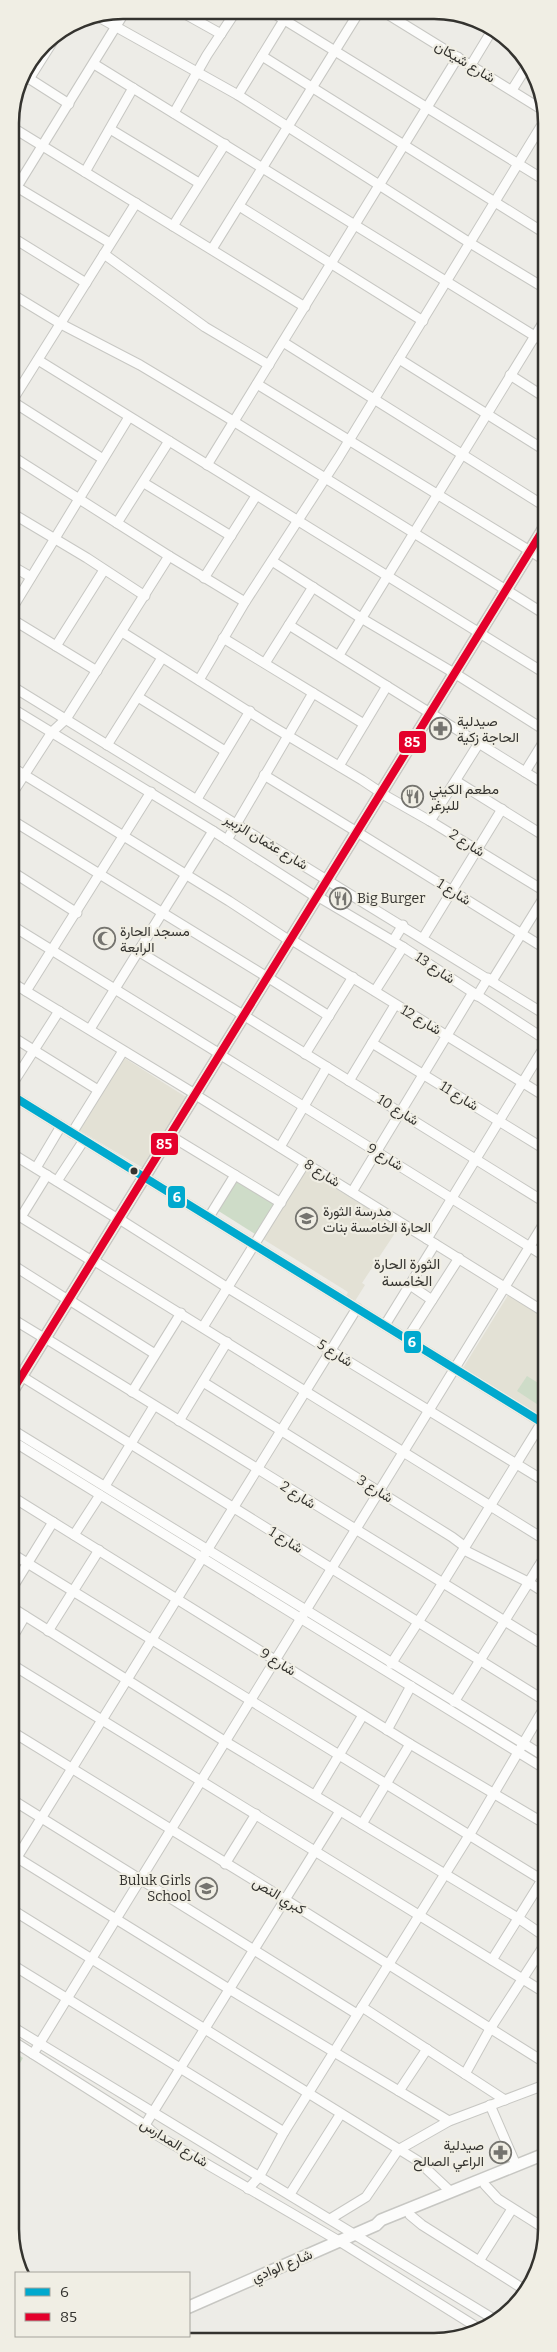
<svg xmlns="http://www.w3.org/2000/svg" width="557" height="2352" font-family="Bitter,Vazirmatn,serif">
  <rect width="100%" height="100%" fill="#edece7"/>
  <g fill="#e3e1d5">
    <polygon points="123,1057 186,1097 143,1168 77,1129"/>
    <polygon points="305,1170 399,1227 362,1283 365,1285 355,1301 346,1296 348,1292 263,1239"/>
    <polygon points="510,1292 546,1315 546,1420 463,1368"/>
  </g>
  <g fill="#cedcc8">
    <polygon points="236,1180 274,1204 255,1234 217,1210"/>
    <polygon points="527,1376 546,1388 546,1410 517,1391"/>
    <polygon points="11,2050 23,2058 11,2078"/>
  </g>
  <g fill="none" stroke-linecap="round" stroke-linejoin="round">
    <defs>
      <g id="minor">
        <polyline points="178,10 221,34"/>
        <polyline points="270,11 546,181"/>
        <polyline points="384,12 546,112"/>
        <polyline points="95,15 238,95 470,243 546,289"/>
        <polyline points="262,56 546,234"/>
        <polyline points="94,64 546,343"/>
        <polyline points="471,65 491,32"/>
        <polyline points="22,74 69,104"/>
        <polyline points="29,79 58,33"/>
        <polyline points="512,90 527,66"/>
        <polyline points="238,95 284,20"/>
        <polyline points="174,113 207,55 236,11"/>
        <polyline points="10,126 305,307"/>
        <polyline points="110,129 199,183"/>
        <polyline points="85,172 133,88"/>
        <polyline points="10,183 110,243"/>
        <polyline points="10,198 126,10"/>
        <polyline points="239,206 423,321"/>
        <polyline points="173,226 225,144"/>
        <polyline points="10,236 86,283"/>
        <polyline points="212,249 359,12"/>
        <polyline points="104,254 205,327 269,365"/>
        <polyline points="10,293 61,324 140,365 225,416 506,590"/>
        <polyline points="283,342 546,507"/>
        <polyline points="399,359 546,451"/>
        <polyline points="38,360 546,674"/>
        <polyline points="510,375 546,398"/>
        <polyline points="257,384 530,551"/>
        <polyline points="10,400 103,459"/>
        <polyline points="10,404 136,203"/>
        <polyline points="10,455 169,556 245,602"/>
        <polyline points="207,465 458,57"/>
        <polyline points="144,483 231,536"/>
        <polyline points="10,512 87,558 145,596"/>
        <polyline points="117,523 169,441"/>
        <polyline points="535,554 546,561"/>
        <polyline points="272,561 361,618 454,673"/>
        <polyline points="10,565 31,577"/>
        <polyline points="204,578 256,496"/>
        <polyline points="511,593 546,615"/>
        <polyline points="10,612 129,417"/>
        <polyline points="10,618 97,671"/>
        <polyline points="289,625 430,713"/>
        <polyline points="122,632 270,725 362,780 386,796 430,821 546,892"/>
        <polyline points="223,638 364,724"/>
        <polyline points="56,646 104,570"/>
        <polyline points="339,655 546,318"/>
        <polyline points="265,663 313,587"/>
        <polyline points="459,676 546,731"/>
        <polyline points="199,680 245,602 339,457 546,118"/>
        <polyline points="10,685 546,1015"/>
        <polyline points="138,697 225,751"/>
        <polyline points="10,707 213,831 316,897"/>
        <polyline points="435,716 546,785"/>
        <polyline points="107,745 162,658"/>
        <polyline points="10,766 229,901 290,941"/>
        <polyline points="339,766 387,686"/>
        <polyline points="525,772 546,738"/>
        <polyline points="264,775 357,832"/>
        <polyline points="456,781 546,837"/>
        <polyline points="10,797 52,732 66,719 169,556"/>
        <polyline points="197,799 250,711"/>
        <polyline points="10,819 267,977"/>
        <polyline points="430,821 479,743"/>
        <polyline points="362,835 546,949"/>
        <polyline points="227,840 313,693"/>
        <polyline points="11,871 77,913"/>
        <polyline points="322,899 403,947 546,1040"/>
        <polyline points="11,925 220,1054"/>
        <polyline points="423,938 502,809"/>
        <polyline points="393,941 403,925"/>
        <polyline points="295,942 546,1097"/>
        <polyline points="138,951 243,1015"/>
        <polyline points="272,980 329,1016"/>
        <polyline points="492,981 546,894"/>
        <polyline points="11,982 195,1094"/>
        <polyline points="26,991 151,792"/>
        <polyline points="375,991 403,947"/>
        <polyline points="477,996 488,978"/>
        <polyline points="248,1018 546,1203"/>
        <polyline points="90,1029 213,831"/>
        <polyline points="11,1036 98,1090"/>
        <polyline points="372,1043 546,1150"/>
        <polyline points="305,1054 353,977"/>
        <polyline points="224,1057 546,1257"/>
        <polyline points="349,1081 395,1005"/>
        <polyline points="11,1086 59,1011"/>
        <polyline points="11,1095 546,1425"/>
        <polyline points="199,1097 546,1313"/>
        <polyline points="72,1133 123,1051"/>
        <polyline points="174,1138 281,1203"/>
        <polyline points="280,1147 327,1067"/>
        <polyline points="11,1153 118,1219"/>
        <polyline points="36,1168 61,1126"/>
        <polyline points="57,1181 84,1140"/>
        <polyline points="352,1192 472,994"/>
        <polyline points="11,1211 92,1261"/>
        <polyline points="21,1217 47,1175"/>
        <polyline points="209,1217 235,1175"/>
        <polyline points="124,1222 228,1288 546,1482"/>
        <polyline points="427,1239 546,1044"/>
        <polyline points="98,1263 547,1541"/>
        <polyline points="11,1264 68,1300"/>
        <polyline points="410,1285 432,1300"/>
        <polyline points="74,1303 155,1354"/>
        <polyline points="11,1318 44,1338"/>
        <polyline points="385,1325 435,1244"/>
        <polyline points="203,1327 305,1163"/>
        <polyline points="407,1339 459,1258"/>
        <polyline points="50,1341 547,1647"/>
        <polyline points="11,1370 21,1376"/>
        <polyline points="26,1379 547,1702"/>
        <polyline points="203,1382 452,1537 464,1546 466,1551 528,1582 547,1594"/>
        <polyline points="132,1392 181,1313"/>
        <polyline points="179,1421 227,1342"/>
        <polyline points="11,1429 547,1758"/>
        <polyline points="11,1440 547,1770"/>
        <polyline points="105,1486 154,1406"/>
        <polyline points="11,1496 410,1744 547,1825"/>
        <polyline points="74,1535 100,1495"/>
        <polyline points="11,1553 547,1883"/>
        <polyline points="11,1590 53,1522"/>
        <polyline points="11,1607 226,1742 518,1918 547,1938"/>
        <polyline points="48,1631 99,1550"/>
        <polyline points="11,1640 25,1616"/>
        <polyline points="11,1664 547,1994"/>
        <polyline points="391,1664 431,1602 542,1422"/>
        <polyline points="454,1702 547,1553"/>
        <polyline points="387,1730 411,1686"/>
        <polyline points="11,1731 286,1900 547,2064"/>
        <polyline points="315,1795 363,1715"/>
        <polyline points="11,1799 357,2014"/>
        <polyline points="362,1824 410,1744"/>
        <polyline points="11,1854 229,1989 449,2121"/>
        <polyline points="225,1864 256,1814"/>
        <polyline points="11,1867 357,1308"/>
        <polyline points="11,1909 418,2161 451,2192"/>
        <polyline points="492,1960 547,1872"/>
        <polyline points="11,1964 284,2132"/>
        <polyline points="362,2007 505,2100"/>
        <polyline points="11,2026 497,2321"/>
        <polyline points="11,2040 145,2125 155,2134 339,2241 483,2331"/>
        <polyline points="33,2054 546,1220"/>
        <polyline points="465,2074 490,2029 547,1941"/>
        <polyline points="399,2091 427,2049"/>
        <polyline points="490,2105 516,2165"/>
        <polyline points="145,2125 340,1811"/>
        <polyline points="485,2185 498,2199 547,2230"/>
        <polyline points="248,2189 259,2177 284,2132 470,1834 547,1703"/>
        <polyline points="290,2194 340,2115"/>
        <polyline points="410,2215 422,2225 525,2290"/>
        <polyline points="330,2219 366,2197 398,2150 449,2121 547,2084"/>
        <polyline points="479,2261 512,2209"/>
      </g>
      <g id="major">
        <polyline points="11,1393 546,525"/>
        <polyline points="189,2307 376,2225 381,2220 547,2153"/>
        <polyline points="135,2340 141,2336"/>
      </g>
    </defs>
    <use href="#minor" stroke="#c7c7c3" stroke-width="11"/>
    <use href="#major" stroke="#c7c7c3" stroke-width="14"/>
    <use href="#minor" stroke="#fcfcfb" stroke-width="9"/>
    <use href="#major" stroke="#fcfcfb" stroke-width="11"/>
    <defs>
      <polyline id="bus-1" points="11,1095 546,1425"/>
      <polyline id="bus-2" points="11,1393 546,525"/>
    </defs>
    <use href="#bus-1" stroke="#f0eee4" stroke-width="11"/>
    <use href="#bus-2" stroke="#f0eee4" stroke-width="11"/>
    <use href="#bus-1" stroke="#00a9ce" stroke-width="8"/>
    <use href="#bus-2" stroke="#e4002b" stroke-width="8"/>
  </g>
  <defs>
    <symbol id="pharmacy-ring" viewBox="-11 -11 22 22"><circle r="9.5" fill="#f0eee4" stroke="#75746f" stroke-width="1.5"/><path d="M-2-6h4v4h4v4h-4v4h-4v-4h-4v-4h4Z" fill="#75746f"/></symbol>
    <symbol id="restaurant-ring" viewBox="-11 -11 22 22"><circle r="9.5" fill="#f0eee4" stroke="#75746f" stroke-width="1.5"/><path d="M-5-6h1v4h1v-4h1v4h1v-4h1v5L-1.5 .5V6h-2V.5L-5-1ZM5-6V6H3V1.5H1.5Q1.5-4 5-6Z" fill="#75746f"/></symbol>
    <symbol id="mosque-ring" viewBox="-11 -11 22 22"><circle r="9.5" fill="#f0eee4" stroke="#75746f" stroke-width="1.5"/><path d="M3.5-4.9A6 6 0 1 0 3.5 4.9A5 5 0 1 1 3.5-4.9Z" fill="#75746f"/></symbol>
    <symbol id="school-ring" viewBox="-11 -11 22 22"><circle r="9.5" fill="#f0eee4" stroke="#75746f" stroke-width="1.5"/><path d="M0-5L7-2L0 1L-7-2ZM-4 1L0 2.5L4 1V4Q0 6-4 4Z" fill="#75746f"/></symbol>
  </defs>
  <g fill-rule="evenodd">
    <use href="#pharmacy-ring" x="428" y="716" width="25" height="25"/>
    <use href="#restaurant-ring" x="400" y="784" width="25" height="25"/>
    <use href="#restaurant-ring" x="328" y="886" width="25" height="25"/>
    <use href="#mosque-ring" x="92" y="926" width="25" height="25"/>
    <use href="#school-ring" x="294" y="1206" width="25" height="25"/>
    <use href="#school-ring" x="194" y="1876" width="25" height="25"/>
    <use href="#pharmacy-ring" x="488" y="2140" width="25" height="25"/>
  </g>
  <circle fill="#34332f" stroke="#f0eee4" stroke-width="2" cx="134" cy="1171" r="4.5"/>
  <g text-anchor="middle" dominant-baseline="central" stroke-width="4.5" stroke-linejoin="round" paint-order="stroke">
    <g font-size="14" fill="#34332f" stroke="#f0eee4">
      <text transform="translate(465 62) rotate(31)">شارع شيكان</text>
      <text transform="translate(266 842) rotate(31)">شارع عثمان الزبير</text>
      <text transform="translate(467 843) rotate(32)">شارع 2</text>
      <text transform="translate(454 892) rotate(32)">شارع 1</text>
      <text transform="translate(435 968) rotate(34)">شارع 13</text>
      <text transform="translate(421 1020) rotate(31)">شارع 12</text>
      <text transform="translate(459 1096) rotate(32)">شارع 11</text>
      <text transform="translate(398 1110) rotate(32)">شارع 10</text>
      <text transform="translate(385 1157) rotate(31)">شارع 9</text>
      <text transform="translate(322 1173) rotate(32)">شارع 8</text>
      <text transform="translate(335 1353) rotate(32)">شارع 5</text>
      <text transform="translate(375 1489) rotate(32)">شارع 3</text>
      <text transform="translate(298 1495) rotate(32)">شارع 2</text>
      <text transform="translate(286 1540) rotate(32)">شارع 1</text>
      <text transform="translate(278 1662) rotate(32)">شارع 9</text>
      <text transform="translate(279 1896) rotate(31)">كبري النص</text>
      <text transform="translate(174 2143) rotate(32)">شارع المدارس</text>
      <text transform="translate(282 2266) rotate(-23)">شارع الوادي</text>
    </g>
    <g font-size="14" fill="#34332f" stroke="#f0eee4" text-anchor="start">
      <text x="457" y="721">صيدلية<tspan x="457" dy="16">الحاجة زكية</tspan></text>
      <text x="429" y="789">مطعم الكيني<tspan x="429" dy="16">للبرغر</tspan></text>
      <text x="357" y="898">Big Burger</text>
      <text x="120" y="931">مسجد الحارة<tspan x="120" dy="16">الرابعة</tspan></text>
      <text x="323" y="1211">مدرسة الثورة<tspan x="323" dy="16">الحارة الخامسة بنات</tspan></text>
      <text x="191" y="1880" text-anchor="end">Buluk Girls<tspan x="191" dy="16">School</tspan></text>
      <text x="484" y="2145" text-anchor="end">صيدلية<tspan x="484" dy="16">الراعي الصالح</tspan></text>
    </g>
    <g font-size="15" fill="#34332f" stroke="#f0eee4">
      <text x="407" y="1264">الثورة الحارة<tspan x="407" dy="17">الخامسة</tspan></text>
    </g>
  </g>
  <path d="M0 0H557V2352H0ZM123 19H434A104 104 0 0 1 538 123V2229A104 104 0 0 1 434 2333H123A104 104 0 0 1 19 2229V123A104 104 0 0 1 123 19Z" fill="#f0eee4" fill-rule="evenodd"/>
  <path fill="none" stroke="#34332f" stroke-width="2.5" d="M123 19H434A104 104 0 0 1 538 123V2229A104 104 0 0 1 434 2333H123A104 104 0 0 1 19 2229V123A104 104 0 0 1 123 19Z"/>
  <g stroke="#f0eee4" stroke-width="2">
    <rect x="398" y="730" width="29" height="24" rx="5" fill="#e4002b"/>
    <rect x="150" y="1132" width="29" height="24" rx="5" fill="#e4002b"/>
    <rect x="167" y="1185" width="19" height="24" rx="5" fill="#00a9ce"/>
    <rect x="403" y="1330" width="19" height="24" rx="5" fill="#00a9ce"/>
  </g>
  <g font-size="14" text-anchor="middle" font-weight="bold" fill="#fff">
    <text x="412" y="747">85</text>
    <text x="164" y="1149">85</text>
    <text x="177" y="1202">6</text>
    <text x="412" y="1347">6</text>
  </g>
  <rect x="15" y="2272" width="175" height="65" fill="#f0eee4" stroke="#a5a39c"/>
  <rect x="25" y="2288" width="25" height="8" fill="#00a9ce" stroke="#a5a39c"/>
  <text x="60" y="2297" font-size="15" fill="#34332f">6</text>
  <rect x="25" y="2313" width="25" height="8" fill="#e4002b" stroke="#a5a39c"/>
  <text x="60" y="2322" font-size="15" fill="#34332f">85</text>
</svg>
